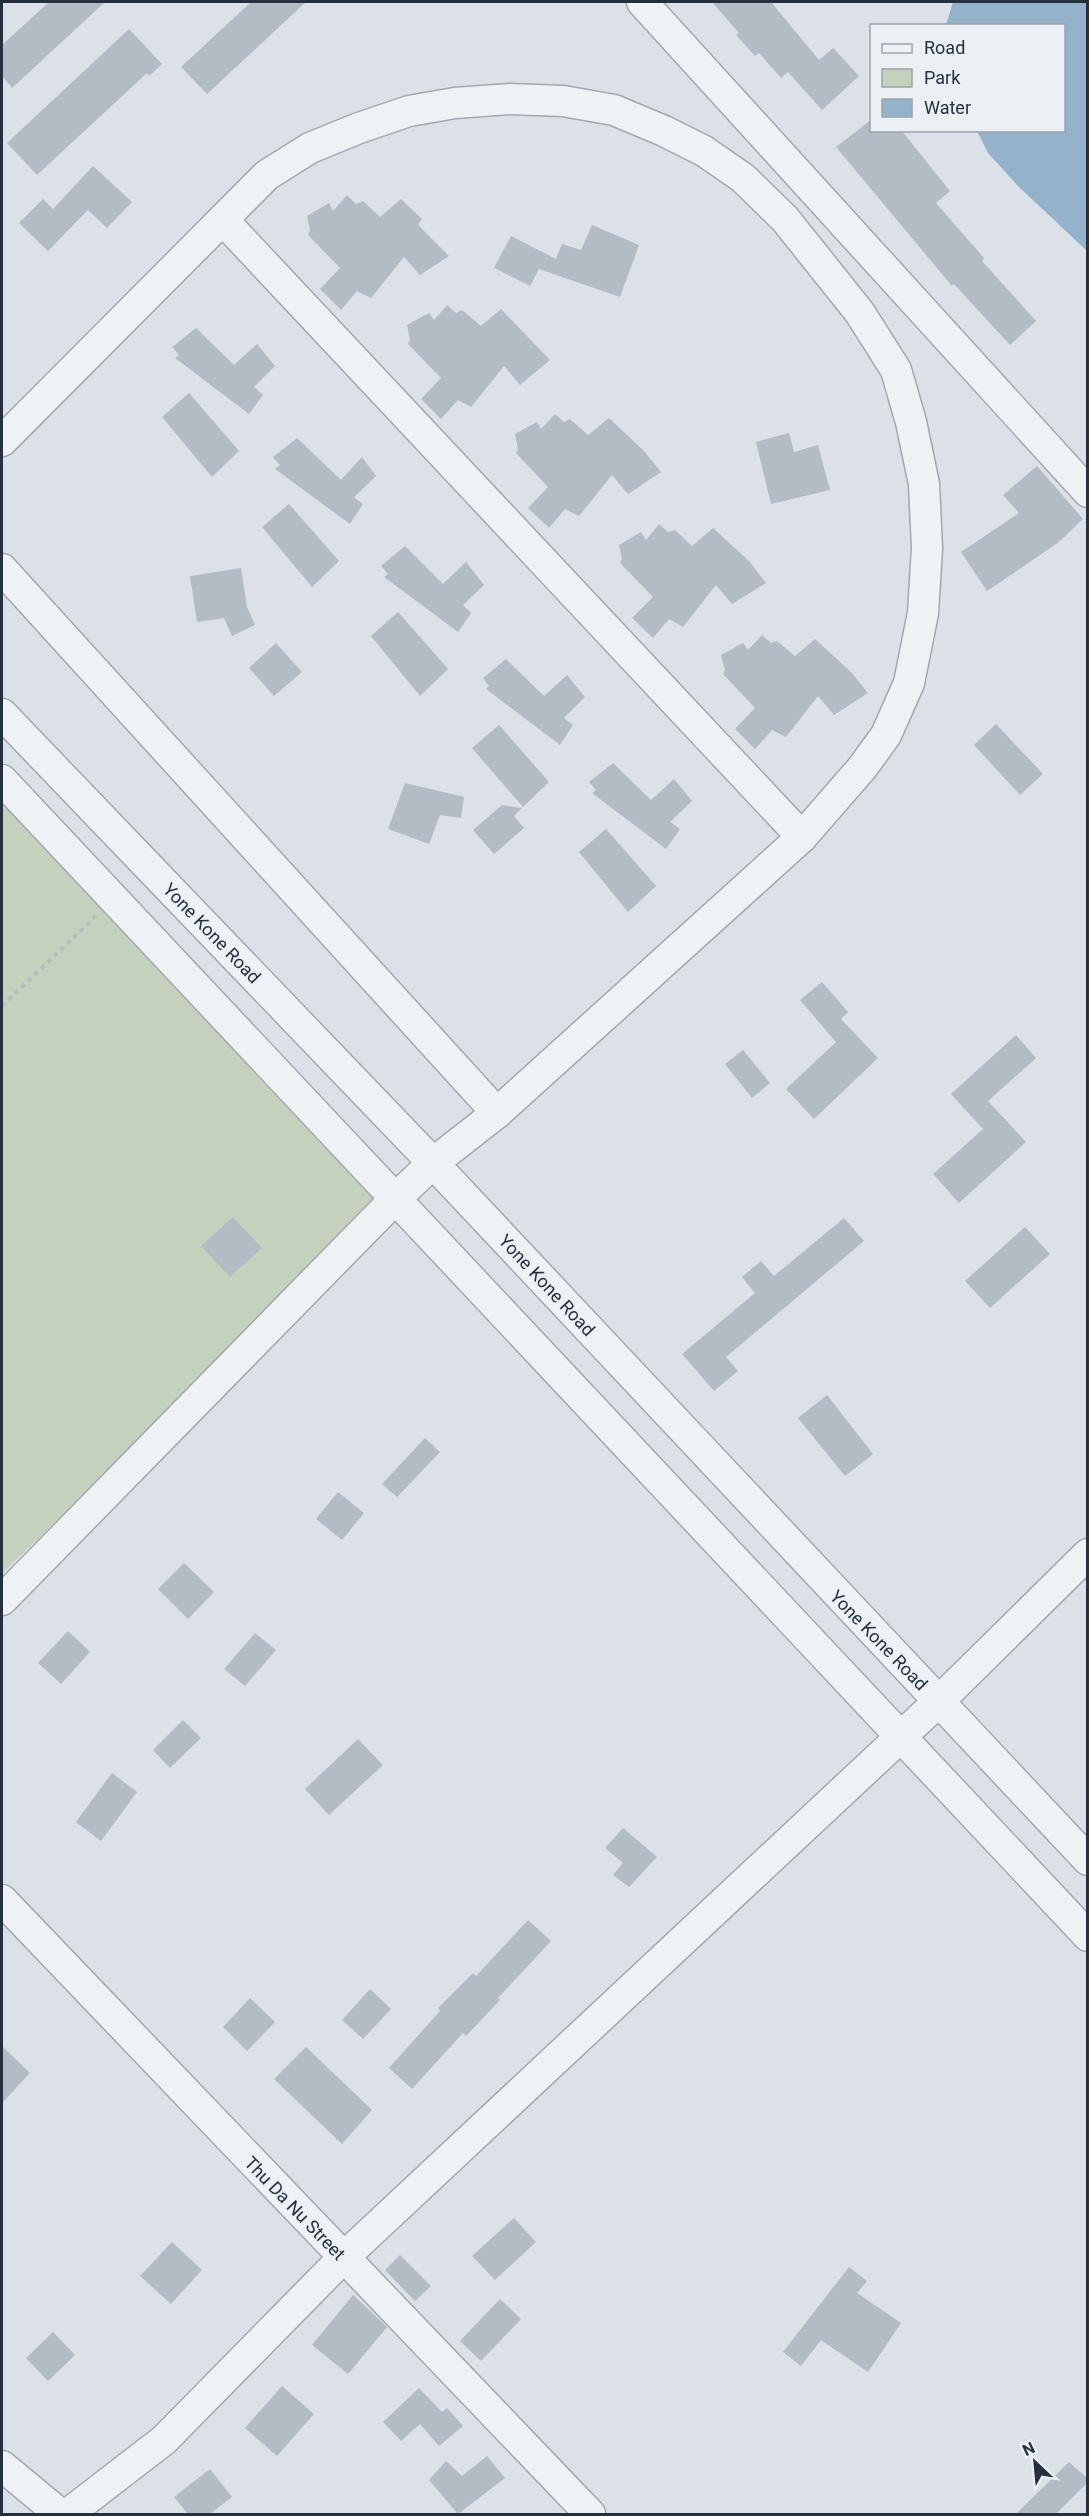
<svg xmlns="http://www.w3.org/2000/svg" width="1089" height="2516" font-family="Roboto,sans-serif">
  <rect width="100%" height="100%" fill="#dce1e7"/>
  <polygon fill="#c4d2bd" points="2,780 396,1198 2,1573"/>
  <polygon fill="#94b3ca" points="953,2 1087,2 1087,251 1019,187 988,153 977,131 1064,130 1064,26 946,25"/>
  <g fill="#b3bbc4">
    <polygon points="49,2 105,2 12,88 2,76 2,45"/>
    <polygon points="251,2 306,2 207,94 181,67"/>
    <polygon points="712,2 771,2 819,60 833,48 859,76 822,110 788,72 781,78 759,53 755,56 736,35 739,33"/>
    <polygon points="129,29 162,64 149,76 147,73 37,175 7,143"/>
    <polygon points="872,119 872,130 901,130 950,191 936,203 984,258 982,261 1036,321 1010,345 954,284 952,286 836,147"/>
    <polygon points="93,166 132,202 107,228 88,210 48,251 19,223 43,199 53,209"/>
    <polygon points="347,195 356,204 363,201 380,217 401,199 422,219 418,225 449,256 420,275 404,257 371,298 357,291 341,310 320,289 340,268 308,235 310,230 307,216 329,203 333,211"/>
    <polygon points="592,225 639,245 620,297 539,269 530,286 494,268 511,236 556,259 562,244 581,250"/>
    <polygon points="447,305 456,313 462,310 481,326 501,309 550,360 520,385 504,366 471,407 458,400 441,419 421,399 441,378 408,344 410,340 407,325 429,313 434,320"/>
    <polygon points="196,328 234,365 257,344 275,366 254,387 263,395 249,414 175,358 179,355 172,347"/>
    <polygon points="189,393 239,451 212,477 162,417"/>
    <polygon points="555,414 564,422 570,419 588,435 609,418 644,451 661,472 628,494 612,475 579,516 565,509 549,528 528,508 548,487 516,453 518,449 515,434 537,422 541,429"/>
    <polygon points="789,433 794,452 818,445 830,490 771,504 756,442"/>
    <polygon points="297,438 341,480 362,457 376,476 354,497 363,504 350,524 275,469 280,465 273,457"/>
    <polygon points="1037,466 1083,519 1059,542 987,591 961,552 1019,513 1003,495"/>
    <polygon points="289,504 339,561 312,587 262,527"/>
    <polygon points="659,524 668,532 675,530 692,546 713,528 749,561 766,583 732,604 716,585 683,627 669,619 653,638 632,618 653,597 620,563 622,559 619,545 641,532 646,540"/>
    <polygon points="405,546 443,584 466,562 484,585 463,605 471,613 458,632 384,577 388,574 381,566"/>
    <polygon points="241,568 247,607 255,625 232,636 224,618 197,622 190,576"/>
    <polygon points="398,612 448,669 420,696 371,636"/>
    <polygon points="762,635 771,643 777,641 795,656 815,639 851,672 868,693 834,715 818,696 786,737 772,730 755,749 735,729 755,708 723,674 725,670 721,655 743,643 748,650"/>
    <polygon points="276,643 302,672 274,696 249,668"/>
    <polygon points="506,659 544,696 567,675 585,697 564,718 573,725 560,745 486,689 489,686 483,678"/>
    <polygon points="996,724 1043,774 1020,795 974,745"/>
    <polygon points="499,725 549,782 523,807 472,748"/>
    <polygon points="613,763 651,800 674,779 692,801 670,822 680,829 666,849 592,793 596,790 589,782"/>
    <polygon points="405,783 464,797 461,818 440,815 429,844 388,829"/>
    <polygon points="502,805 522,808 514,816 524,828 494,854 473,830"/>
    <polygon points="606,829 656,886 628,912 579,852"/>
    <polygon points="822,982 848,1012 841,1019 878,1058 814,1119 786,1089 836,1042 800,1000"/>
    <polygon points="1016,1035 1036,1058 988,1101 1026,1142 959,1203 933,1174 983,1129 951,1094"/>
    <polygon points="743,1050 770,1083 752,1098 725,1064"/>
    <polygon points="233,1217 262,1248 230,1277 201,1246"/>
    <polygon points="844,1218 864,1241 726,1357 738,1371 714,1391 682,1354 755,1293 742,1277 761,1261 774,1276"/>
    <polygon points="1025,1227 1050,1254 990,1308 965,1281"/>
    <polygon points="827,1395 873,1454 845,1476 798,1418"/>
    <polygon points="425,1438 440,1452 397,1497 382,1484"/>
    <polygon points="338,1492 364,1513 342,1540 316,1519"/>
    <polygon points="184,1563 214,1592 188,1619 158,1589"/>
    <polygon points="68,1631 90,1652 61,1684 38,1663"/>
    <polygon points="255,1633 276,1650 245,1686 224,1669"/>
    <polygon points="183,1720 201,1738 170,1768 153,1750"/>
    <polygon points="358,1739 383,1765 329,1815 305,1789"/>
    <polygon points="112,1773 137,1792 101,1841 76,1822"/>
    <polygon points="623,1828 657,1857 629,1887 613,1875 623,1863 605,1848"/>
    <polygon points="528,1920 551,1941 498,1998 500,2000 466,2036 463,2033 412,2089 389,2068 440,2011 438,2008 473,1973 476,1976"/>
    <polygon points="370,1989 391,2009 363,2039 342,2020"/>
    <polygon points="250,1998 275,2022 247,2051 223,2027"/>
    <polygon points="2,2046 30,2073 2,2103"/>
    <polygon points="306,2047 372,2110 342,2144 274,2079"/>
    <polygon points="514,2218 536,2242 495,2280 472,2256"/>
    <polygon points="172,2242 202,2270 171,2304 140,2276"/>
    <polygon points="400,2255 431,2286 415,2301 385,2270"/>
    <polygon points="849,2267 867,2281 857,2293 901,2323 868,2372 821,2340 801,2366 783,2352"/>
    <polygon points="353,2295 387,2327 348,2374 312,2345"/>
    <polygon points="500,2299 521,2319 481,2361 460,2341"/>
    <polygon points="53,2332 75,2355 48,2381 26,2358"/>
    <polygon points="282,2386 314,2414 277,2456 245,2428"/>
    <polygon points="419,2388 442,2412 447,2408 463,2426 439,2446 420,2424 401,2441 383,2422"/>
    <polygon points="487,2456 505,2478 458,2514 429,2480 446,2461 462,2476"/>
    <polygon points="1069,2462 1088,2479 1088,2482 1056,2514 1016,2514"/>
    <polygon points="210,2469 232,2497 210,2514 188,2514 174,2497"/>
  </g>
  <g fill="none" stroke-linecap="round" stroke-linejoin="round">
    <defs>
      <g id="minor">
        <polyline points="642,2 1088,492"/>
        <polyline points="223,220 802,837"/>
        <polyline points="2,441 267,175 310,148 359,128 409,111 455,103 510,99 563,101 614,110 664,131 704,151 743,178 785,219 860,313 896,370 911,422 924,484 927,548 923,613 909,683 886,735 862,768 802,837 497,1113 433,1163 396,1198 2,1600"/>
        <polyline points="2,569 497,1113"/>
        <polyline points="2,714 433,1163 1088,1860"/>
        <polyline points="2,780 1088,1936"/>
        <polyline points="2,1900 590,2514"/>
        <polyline points="2,2466 60,2514"/>
        <polyline points="68,2514 164,2440 343,2258 938,1702 1088,1554"/>
      </g>
    </defs>
    <use href="#minor" stroke="#a1a8b1" stroke-width="33"/>
    <polyline stroke="#b6bcc2" stroke-width="4" stroke-dasharray="4.5 4.5" stroke-linecap="butt" points="2,1006 96,916"/>
    <use href="#minor" stroke="#eff2f5" stroke-width="30"/>
  </g>
  <g text-anchor="middle" dominant-baseline="central" stroke-width="4.5" stroke-linejoin="round" paint-order="stroke">
    <g font-size="18" fill="#25303e" stroke="#ebf0f5">
      <text transform="translate(212 933) rotate(46)">Yone Kone Road</text>
      <text transform="translate(547 1285) rotate(47)">Yone Kone Road</text>
      <text transform="translate(879 1640) rotate(46)">Yone Kone Road</text>
      <text transform="translate(295 2208) rotate(46)">Thu Da Nu Street</text>
    </g>
  </g>
  <rect width="1089" height="2516" fill="none" stroke="#25303e" stroke-width="6"/>
  <rect x="870" y="24" width="195" height="108" fill="#ebf0f5" stroke="#9ca3ac" stroke-width="1.5"/>
  <rect x="882" y="44" width="30" height="9" fill="#eff2f5" stroke="#9ca3ac" stroke-width="1.5"/>
  <text x="924" y="54" font-size="18" fill="#25303e">Road</text>
  <rect x="882" y="69" width="30" height="18" fill="#c4d2bd" stroke="#9ca3ac" stroke-width="1.5"/>
  <text x="924" y="84" font-size="18" fill="#25303e">Park</text>
  <rect x="882" y="99" width="30" height="18" fill="#94b3ca" stroke="#9ca3ac" stroke-width="1.5"/>
  <text x="924" y="114" font-size="18" fill="#25303e">Water</text>
  <g transform="translate(1035 2462) rotate(334)" stroke="#ebf0f5" stroke-width="4.5" paint-order="stroke">
  <path d="M0-4.5L10 22L0 15L-10 22Z" fill="#25303e"/>
  <text y="-9" font-size="16" font-weight="bold" text-anchor="middle" fill="#25303e">N</text>
  </g>
</svg>
